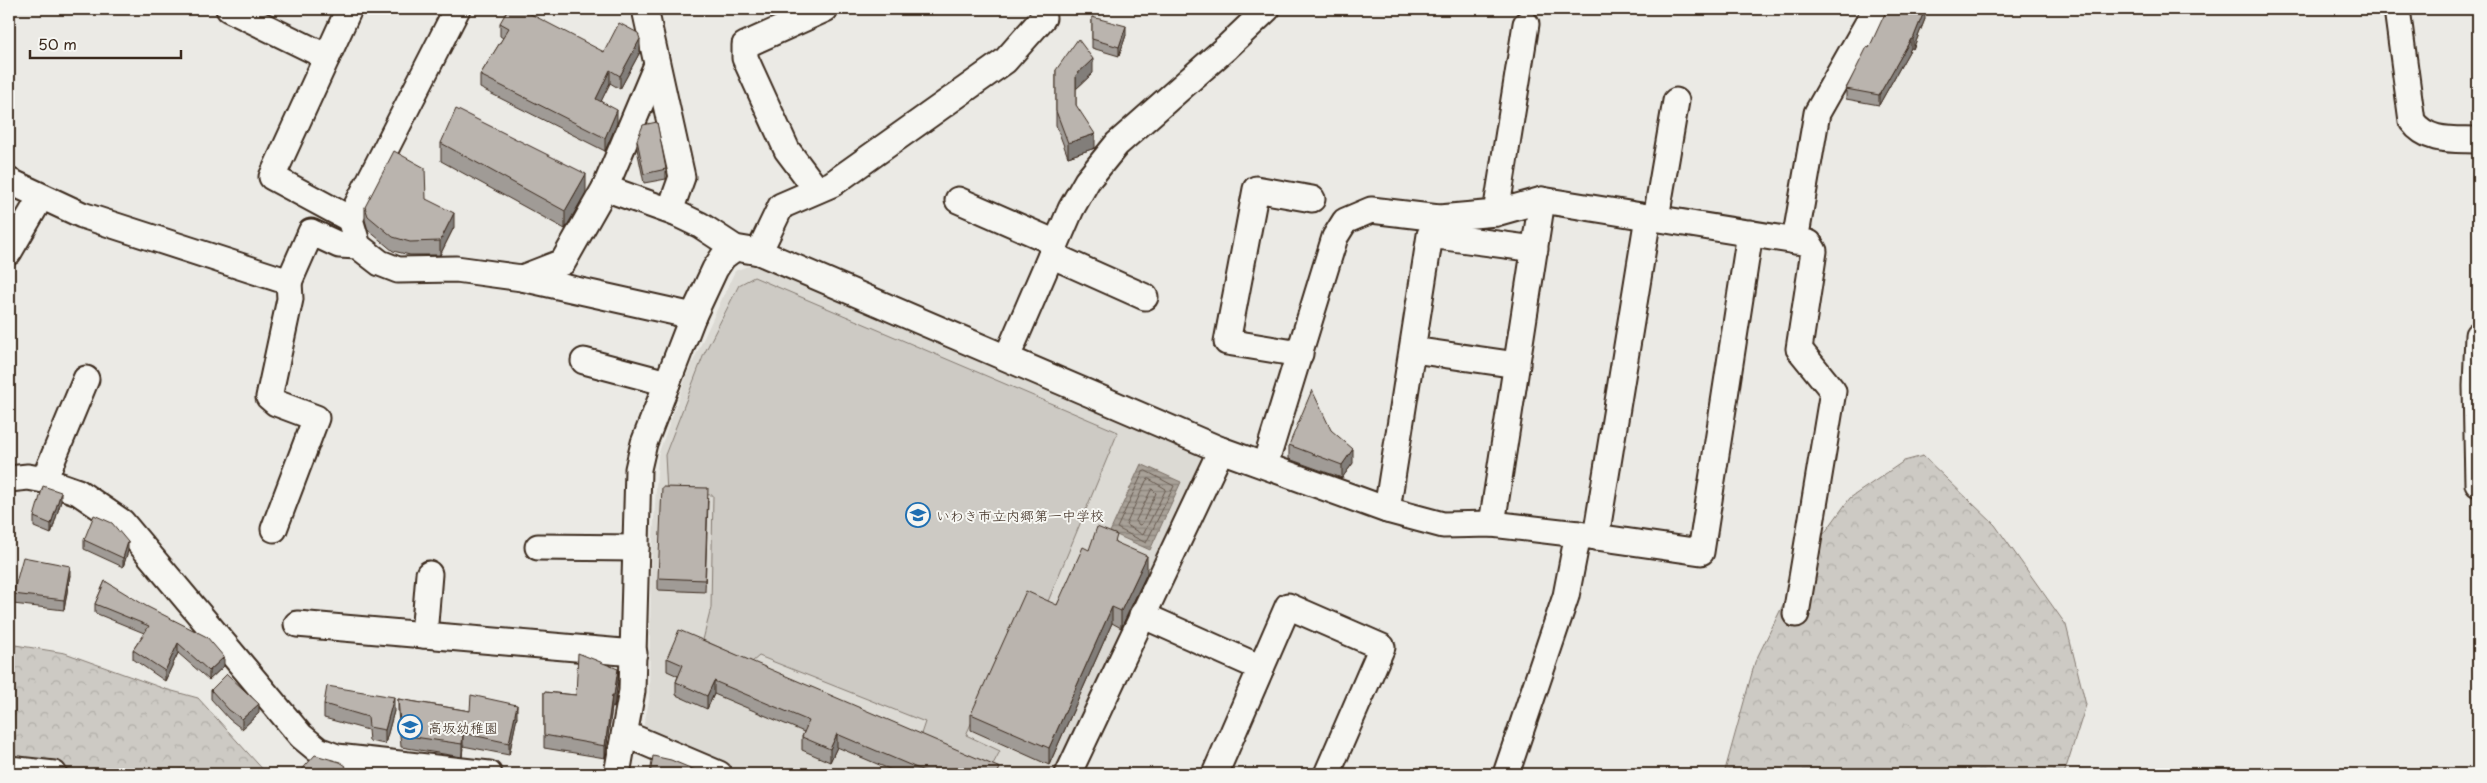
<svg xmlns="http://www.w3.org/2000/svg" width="2487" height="783" font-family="'Playpen Sans','Klee One',sans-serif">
  <defs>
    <pattern id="forest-crowns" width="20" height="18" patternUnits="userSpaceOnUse" patternTransform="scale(1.25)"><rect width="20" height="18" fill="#cdcac4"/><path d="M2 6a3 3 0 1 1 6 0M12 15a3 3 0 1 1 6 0" fill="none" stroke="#b1aea8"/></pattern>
    <pattern id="water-rules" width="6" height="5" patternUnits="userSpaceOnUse" patternTransform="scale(1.25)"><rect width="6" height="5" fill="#a8a198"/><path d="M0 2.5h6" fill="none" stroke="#8a837b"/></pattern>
  </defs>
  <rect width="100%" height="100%" fill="#ebeae5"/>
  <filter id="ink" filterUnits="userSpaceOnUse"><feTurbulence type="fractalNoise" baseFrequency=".02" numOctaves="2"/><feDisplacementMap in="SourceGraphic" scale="10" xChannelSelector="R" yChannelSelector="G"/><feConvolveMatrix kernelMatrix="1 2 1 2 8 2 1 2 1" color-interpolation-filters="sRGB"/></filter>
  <g filter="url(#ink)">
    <polygon fill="#dcdad4" points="753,264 1208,459 1059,774 748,774 643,728 649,701 651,571 658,455 688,372 735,271"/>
    <g fill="url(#forest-crowns)" stroke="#847a71">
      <polygon points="1923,456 1995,525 2066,625 2086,705 2064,774 1724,774 1755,662 1805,560 1850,498 1904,461"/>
      <polygon points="9,644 65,653 165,689 198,698 267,774 9,773"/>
    </g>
    <polygon fill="#cdcac4" stroke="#847a71" points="754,277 1118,432 1044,611 1024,603 966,735 1000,751 991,768 919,740 925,722 759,656 752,662 703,640 711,608 713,495 667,493 665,455 704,354 739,285"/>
    <polygon fill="url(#water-rules)" stroke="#7c7167" points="1141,464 1181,482 1150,550 1110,532"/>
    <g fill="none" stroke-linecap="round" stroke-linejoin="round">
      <g stroke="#675a4f" stroke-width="1">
        <polygon points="1146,471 1174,486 1146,543 1117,528 1143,472"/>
        <polygon points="1149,479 1166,489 1143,535 1126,525 1146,481"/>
        <polygon points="1152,489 1156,493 1142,524 1139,525 1136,521"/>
      </g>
      <defs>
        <g id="minor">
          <polyline points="229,9 327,57"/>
          <polyline points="349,9 272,177 350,219"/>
          <polyline points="457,9 350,219 358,246 380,263 398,270 456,269 522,278 693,316"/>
          <polyline points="645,9 682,177 672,205 675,213 700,225 735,248 759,252 1221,450 1387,510 1443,525 1492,524 1578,534"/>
          <path d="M2397,9L2412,121C2428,143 2453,139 2478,140"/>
          <polyline points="9,181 82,215 289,282 311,232 339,245 358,246"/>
          <polyline points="605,188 675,213"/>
          <polyline points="817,190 787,150 745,58 745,45 825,9"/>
          <polyline points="958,200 1056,243"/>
          <polyline points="1496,213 1542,200 1809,243 1814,251 1799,349 1833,391 1796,614"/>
          <polyline points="1656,218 1676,101"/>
          <polyline points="1795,241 1817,113 1876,9"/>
          <polyline points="9,252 41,197"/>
          <polyline points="759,252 781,206 832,184 1005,61 1043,18"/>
          <polyline points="1051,255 1145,297"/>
          <polyline points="522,278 563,262 605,188 656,67"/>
          <polyline points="2478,335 2476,386 2478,484"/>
          <polyline points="1413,350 1517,365"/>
          <polyline points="1300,354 1227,342 1256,189 1312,199"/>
          <polyline points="1007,357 1071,209 1087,181 1117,144 1227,47 1267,9"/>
          <polyline points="584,361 667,383"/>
          <polyline points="1265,465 1335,237 1345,221 1371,210 1439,218 1496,213 1526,24"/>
          <polyline points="9,479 28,477 44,480 78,492 122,522 301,736 318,750 337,757 489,774"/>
          <polyline points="44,480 86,379"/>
          <polyline points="1387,510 1430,235 1535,249"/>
          <polyline points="1492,524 1542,200"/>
          <polyline points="274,529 316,418 276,403 269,397 290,299 289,282"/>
          <polyline points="1596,537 1701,552 1750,233"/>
          <polyline points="538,547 636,548"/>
          <polyline points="1142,615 1261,668"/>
          <polyline points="297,624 634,653"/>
          <polyline points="424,635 429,574"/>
          <polyline points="625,734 719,774"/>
          <polyline points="9,769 54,774"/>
          <polyline points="617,774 632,691 638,469 644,443 693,316 715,269 723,257 735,248"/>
          <polyline points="1068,774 1221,450"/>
          <polyline points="1215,774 1288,606 1382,647 1327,774"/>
          <polyline points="1506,774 1566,596 1578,534 1596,537 1648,217"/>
        </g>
      </defs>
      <use href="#minor" stroke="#3b2a1e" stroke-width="29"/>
      <use href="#minor" stroke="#f6f6f2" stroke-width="25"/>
    </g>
    <g fill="#a09b96" stroke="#3b2a1e">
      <polygon points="1092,17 1126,35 1119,56 1092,48"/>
      <polygon points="1925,19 1913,49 1911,48 1879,105 1846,99 1846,89 1869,48"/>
      <polygon points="500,23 604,52 640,52 620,89 610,83 601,101 617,123 605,151 480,88 480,75 503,38 500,36"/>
      <polygon points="1056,70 1093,73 1076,89 1076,105 1095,148 1068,157 1056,125"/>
      <polygon points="637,140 666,169 666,179 644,183 637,149"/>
      <polygon points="441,143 586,192 565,229 441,161"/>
      <polygon points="426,199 454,227 440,255 410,255 393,251 368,230 365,220 365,207"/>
      <polygon points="1331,430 1353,463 1342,478 1289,459 1289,445"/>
      <polygon points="61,501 51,534 34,527 34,517"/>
      <polygon points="708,501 705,592 658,590 658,578"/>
      <polygon points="84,540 128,551 123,567 84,549"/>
      <polygon points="1117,543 1147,573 1121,628 1112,623 1049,765 971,730 971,714 1057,605 1089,550"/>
      <polygon points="70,575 64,610 13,604 13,594"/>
      <polygon points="105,581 224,666 209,680 178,653 165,681 133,659 133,650 144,633 95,613 95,604"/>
      <polygon points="667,658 1000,774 901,774 837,747 830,762 802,750 802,737 804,732 714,694 707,709 676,695 676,682 678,676 667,671"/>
      <polygon points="618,681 614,708 612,707 605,758 544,748 544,692 576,695"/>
      <polygon points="211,690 259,713 242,729 229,719 211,699"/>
      <polygon points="398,699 470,711 517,717 509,755 463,746 462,757 401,747 398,711"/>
      <polygon points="324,704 394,711 385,744 369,741 368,730 324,718"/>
    </g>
    <g fill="#827e7a" stroke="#3b2a1e">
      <polygon points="1925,9 1925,19 1913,49 1913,39"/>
      <polygon points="1126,26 1126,35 1119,56 1119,47"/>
      <polygon points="640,39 640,52 620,89 620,76"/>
      <polygon points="1911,39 1911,48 1879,105 1879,95"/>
      <polygon points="1093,59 1093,73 1076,89 1076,75"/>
      <polygon points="610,70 610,83 596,112 596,99"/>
      <polygon points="617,110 617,123 605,151 605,138"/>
      <polygon points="1095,134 1095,148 1068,157 1068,143"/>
      <polygon points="586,174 586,192 565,229 565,211"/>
      <polygon points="454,213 454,227 440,255 440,241"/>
      <polygon points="1353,449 1353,463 1342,478 1342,465"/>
      <polygon points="61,492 61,501 51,534 51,524"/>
      <polygon points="128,542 128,551 123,567 123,558"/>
      <polygon points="1147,556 1147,573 1121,628 1121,611"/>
      <polygon points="70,566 70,575 64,610 64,600"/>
      <polygon points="1112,607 1112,623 1049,765 1049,748"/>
      <polygon points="178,643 178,653 165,681 165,671"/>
      <polygon points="224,657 224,666 209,680 209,671"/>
      <polygon points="618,669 618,681 614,708 614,695"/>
      <polygon points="714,681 714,694 707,709 707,696"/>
      <polygon points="612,695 612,707 605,758 605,746"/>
      <polygon points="394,697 394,711 385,744 385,730"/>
      <polygon points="259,704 259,713 242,729 242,719"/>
      <polygon points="517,705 517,717 509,755 509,743"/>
      <polygon points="463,733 463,746 462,757 462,744"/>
      <polygon points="837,734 837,747 830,762 830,749"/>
    </g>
    <g fill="#bab4ae" stroke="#3b2a1e">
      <polygon points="508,9 521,9 604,52 619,23 638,33 640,39 620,76 610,70 596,99 617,110 605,138 480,75 509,28 500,23"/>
      <polygon points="1887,9 1925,9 1913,39 1911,39 1879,95 1846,89 1867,47 1869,48"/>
      <polygon points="1092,17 1126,26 1119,47 1092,39"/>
      <polygon points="1078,39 1093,59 1076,75 1076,105 1095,134 1068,143 1056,111 1056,70"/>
      <polygon points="456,109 586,174 565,211 441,143"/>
      <polygon points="657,122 666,169 644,174 637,140 643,125"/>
      <polygon points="394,151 425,168 426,199 454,213 440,241 410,242 393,237 368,216 365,207"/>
      <polygon points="1312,390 1331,430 1353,449 1342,465 1289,445"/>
      <polygon points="43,486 61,492 51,524 34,517"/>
      <polygon points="662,487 708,488 705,580 658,578"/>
      <polygon points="94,515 112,523 128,542 123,558 84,540"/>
      <polygon points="1097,527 1117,535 1115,542 1147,556 1121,611 1112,607 1049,748 971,714 1026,591 1057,605 1083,547 1089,550"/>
      <polygon points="23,557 70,566 64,600 13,594"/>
      <polygon points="105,581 146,606 207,637 224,657 209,671 178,643 165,671 133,650 149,626 95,604"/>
      <polygon points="679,630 1000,768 997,774 931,774 837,734 830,749 802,737 809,721 714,681 707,696 676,682 683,665 667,658"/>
      <polygon points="578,653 618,669 614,695 612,695 605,746 544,735 544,692 576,695"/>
      <polygon points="227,674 259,704 242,719 229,710 211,690"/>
      <polygon points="327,686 394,697 385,730 369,727 368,717 324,704"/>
      <polygon points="471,695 517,705 509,743 463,733 462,744 401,735 398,699 470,711"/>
      <polygon points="315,755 340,762 346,766 344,770 357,774 298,774"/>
      <polygon points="653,756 671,760 695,770 694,774 650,774"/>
      <polygon points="435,770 448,772 451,774 435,774"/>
    </g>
  </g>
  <defs>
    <symbol id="school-ring" viewBox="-11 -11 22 22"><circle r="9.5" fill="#f6f6f2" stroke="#1f6fb2" stroke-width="1.5"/><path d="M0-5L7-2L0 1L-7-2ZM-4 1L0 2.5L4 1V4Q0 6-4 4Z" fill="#1f6fb2"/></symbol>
  </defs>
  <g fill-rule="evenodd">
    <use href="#school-ring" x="904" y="501" width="28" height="28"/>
    <use href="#school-ring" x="396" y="713" width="28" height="28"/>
  </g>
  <g text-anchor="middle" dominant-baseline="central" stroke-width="4" stroke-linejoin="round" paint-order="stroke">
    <g font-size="14" fill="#3b2a1e" stroke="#f6f6f2" text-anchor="start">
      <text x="936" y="515">いわき市立内郷第一中学校</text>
      <text x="428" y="727">高坂幼稚園</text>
    </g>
  </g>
  <rect width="2487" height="783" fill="none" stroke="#f6f6f2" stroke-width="30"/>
  <rect x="15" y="15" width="2457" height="753" fill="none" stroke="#3b2a1e" stroke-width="2" filter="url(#ink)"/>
  <path d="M30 50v8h151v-8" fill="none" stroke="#3b2a1e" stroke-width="2.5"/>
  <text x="38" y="50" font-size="15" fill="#3b2a1e" stroke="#f6f6f2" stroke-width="4" paint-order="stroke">50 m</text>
</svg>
